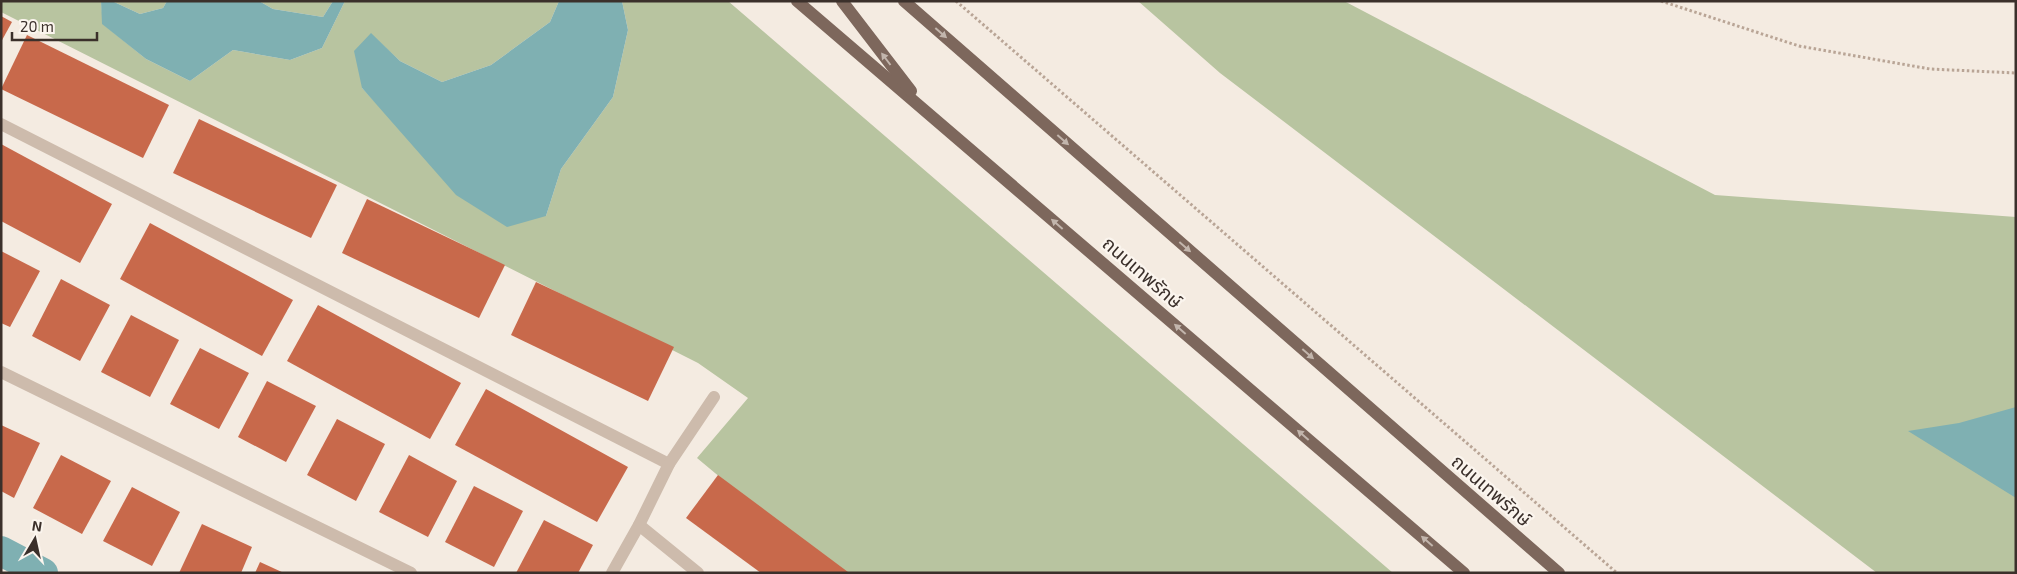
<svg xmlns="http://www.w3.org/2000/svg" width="2017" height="574" font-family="'Exo 2','Noto Sans Thai',sans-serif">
  <rect width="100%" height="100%" fill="#f4ebe1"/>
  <g fill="#b8c4a0">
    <polygon points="1,1 101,1 103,24 146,59 190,81 233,50 290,60 322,48 345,1 559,1 550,22 491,65 442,82 400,61 371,34 362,88 400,129 546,216 561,169 613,97 628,30 622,1 728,1 1393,573 835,573 697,458 748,398 698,363 1,12"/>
    <polygon points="112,1 167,1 163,8 140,14"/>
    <polygon points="259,1 333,1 323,17 273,9"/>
    <polygon points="1138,1 1344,1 1715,195 2016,217 2016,573 1877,573 1220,73"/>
  </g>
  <g fill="#7fb0b2">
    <polygon points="101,1 112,1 140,14 163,8 167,1 259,1 273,9 323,17 333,1 345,1 322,48 290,60 233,50 190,81 146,59 102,24"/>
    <polygon points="559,1 622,1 628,30 613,97 561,169 546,216 507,227 456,195 362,88 354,51 371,33 400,61 442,82 491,65 550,22"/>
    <polygon points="2016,407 2016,498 1908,431 1959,423"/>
  </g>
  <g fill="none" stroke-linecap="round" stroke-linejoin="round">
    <polyline stroke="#7fb0b2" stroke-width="30" points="1,551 43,573"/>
  </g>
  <g fill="#c8694b">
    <polygon points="1,16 12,22 1,42"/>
    <polygon points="27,35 169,105 143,158 1,89"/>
    <polygon points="199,119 337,185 311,238 173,173"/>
    <polygon points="1,144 112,204 80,263 1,221"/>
    <polygon points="367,199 505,265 479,318 342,253"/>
    <polygon points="150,223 293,300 262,356 120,279"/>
    <polygon points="1,251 40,271 10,327 1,323"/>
    <polygon points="61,279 110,305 80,361 32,336"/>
    <polygon points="536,282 674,347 648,401 511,335"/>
    <polygon points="318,305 461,383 430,439 287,361"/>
    <polygon points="131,315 179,340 150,397 101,372"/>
    <polygon points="200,348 249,373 219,429 170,404"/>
    <polygon points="267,381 316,406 286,462 238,437"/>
    <polygon points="486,389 628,467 597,522 455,445"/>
    <polygon points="337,419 385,444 356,501 307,475"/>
    <polygon points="1,425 40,443 14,498 1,491"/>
    <polygon points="61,455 111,481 82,534 33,508"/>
    <polygon points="409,455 457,481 428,537 379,512"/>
    <polygon points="718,475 848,572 761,573 686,518"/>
    <polygon points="474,486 523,511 494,567 445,542"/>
    <polygon points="132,487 180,512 152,566 103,541"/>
    <polygon points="544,520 593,545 578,573 516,573"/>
    <polygon points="202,524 252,547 241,573 179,573"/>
    <polygon points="260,562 284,573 255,573"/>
  </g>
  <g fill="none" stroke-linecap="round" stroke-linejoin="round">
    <g stroke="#b9a596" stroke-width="3" stroke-dasharray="2.5 2.5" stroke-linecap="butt">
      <polyline points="956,1 1617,573"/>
      <polyline points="1661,1 1799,46 1930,69 2016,73"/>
    </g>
    <g stroke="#cdbbac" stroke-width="12">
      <polyline points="1,124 669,464"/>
      <polyline points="1,372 411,573"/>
      <polyline points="639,525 698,573"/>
      <polyline points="612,573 639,525 669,464 714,397"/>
    </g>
    <g stroke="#7d675c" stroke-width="12">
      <polyline points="797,1 1464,573"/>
      <polyline points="842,1 911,91"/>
      <polyline points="904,1 1559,573"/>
    </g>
  </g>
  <defs><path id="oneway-solid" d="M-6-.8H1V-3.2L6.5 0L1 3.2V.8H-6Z" transform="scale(1.25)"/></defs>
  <g fill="#c2b5ac">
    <use href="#oneway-solid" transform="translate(941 33) rotate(41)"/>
    <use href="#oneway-solid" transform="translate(886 59) rotate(-127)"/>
    <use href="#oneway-solid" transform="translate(1063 140) rotate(41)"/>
    <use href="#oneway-solid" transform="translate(1057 224) rotate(-139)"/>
    <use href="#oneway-solid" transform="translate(1185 247) rotate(41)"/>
    <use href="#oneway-solid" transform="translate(1180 329) rotate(-139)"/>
    <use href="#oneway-solid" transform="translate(1308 354) rotate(41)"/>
    <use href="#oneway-solid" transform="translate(1303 435) rotate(-139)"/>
    <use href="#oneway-solid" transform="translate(1427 541) rotate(-139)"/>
  </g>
  <g text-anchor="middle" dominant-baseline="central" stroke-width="4.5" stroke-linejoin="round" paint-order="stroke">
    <g font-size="19" fill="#3b302b" stroke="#fbf5ee">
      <text transform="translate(1143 272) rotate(41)">ถนนเทพรักษ์</text>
      <text transform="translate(1492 490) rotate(41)">ถนนเทพรักษ์</text>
    </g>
  </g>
  <rect width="2017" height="574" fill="none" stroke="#3b302b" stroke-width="5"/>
  <g transform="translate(35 539) rotate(9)" stroke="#fbf5ee" stroke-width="4" paint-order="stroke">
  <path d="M0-4L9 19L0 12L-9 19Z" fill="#3b302b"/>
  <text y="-8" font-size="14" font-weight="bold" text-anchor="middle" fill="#3b302b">N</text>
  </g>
  <path d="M12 32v8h85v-8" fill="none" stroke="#3b302b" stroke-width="2.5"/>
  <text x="20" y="32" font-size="15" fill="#3b302b" stroke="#fbf5ee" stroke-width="4" paint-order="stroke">20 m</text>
</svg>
